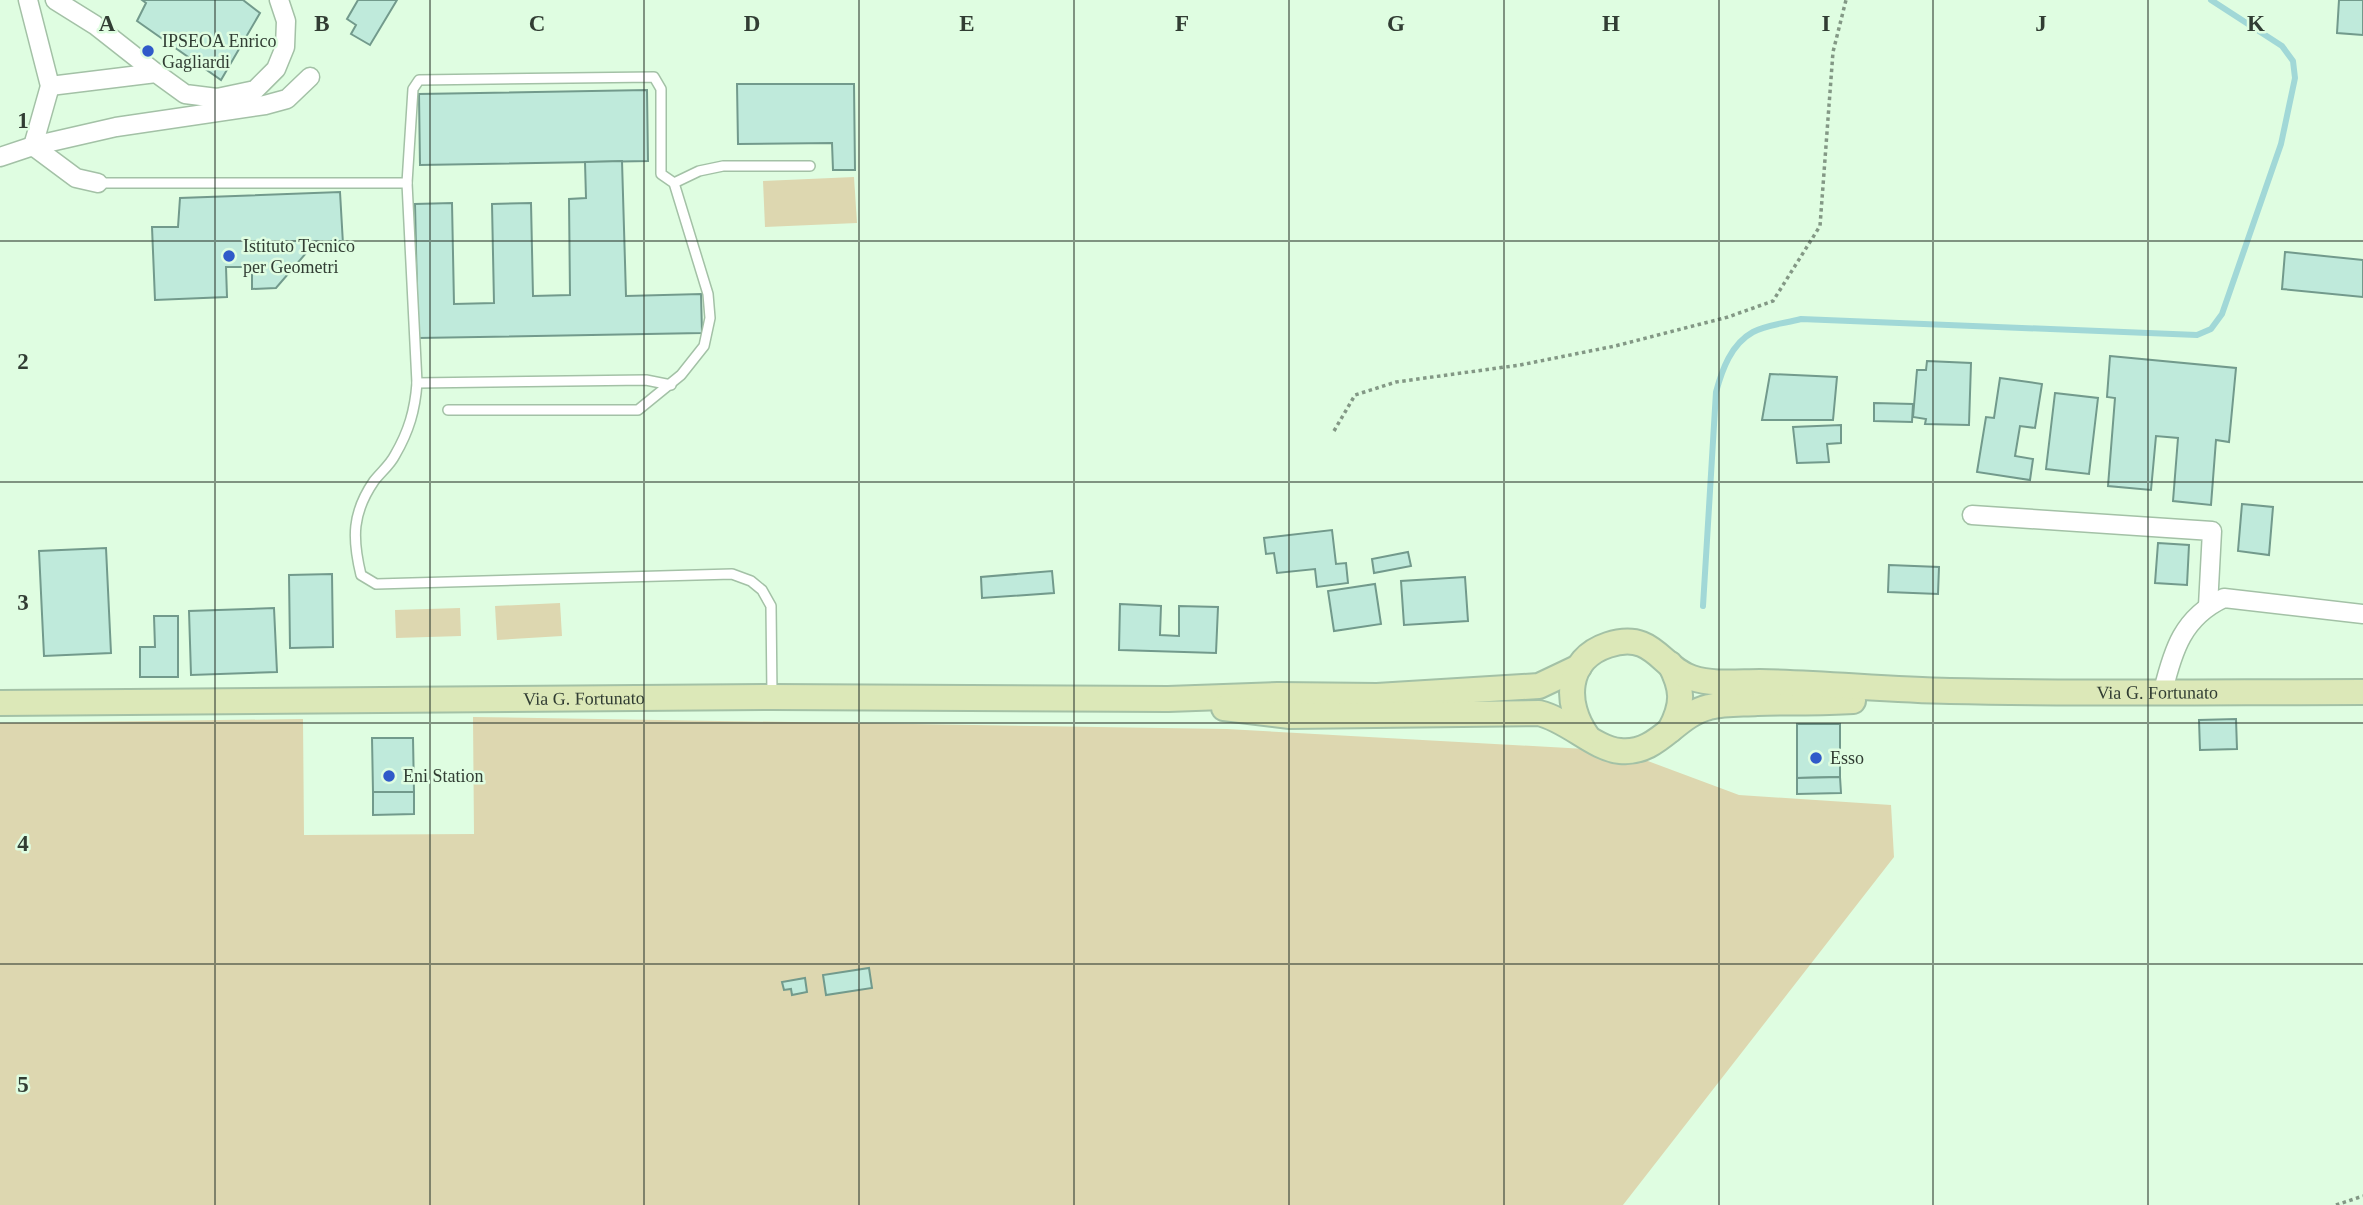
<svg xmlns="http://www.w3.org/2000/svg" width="2363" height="1205" font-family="Georgia,serif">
  <rect width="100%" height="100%" fill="#dffde1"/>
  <g fill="#ddd7b0">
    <polygon points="854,177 857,223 765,227 763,181"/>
    <polygon points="560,603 562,636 497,640 495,606"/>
    <polygon points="460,608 461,636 396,638 395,610"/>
    <polygon points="473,717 1227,729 1621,751 1739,795 1891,805 1894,857 1623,1205 0,1205 0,723 303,719 304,835 474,834"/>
  </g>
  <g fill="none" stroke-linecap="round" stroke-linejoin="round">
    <path stroke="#a1d8d7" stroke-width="6" d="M1703,606L1716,392C1722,370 1731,344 1753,332C1766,325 1786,323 1801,319L2197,335L2211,329L2222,314L2281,144L2295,78L2293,61L2282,46L2211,0"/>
  </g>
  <g fill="#bfeadb" stroke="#729a8c" stroke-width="2">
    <polygon points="142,0 243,0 260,13 221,80 137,21 146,3"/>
    <polygon points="358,0 397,0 370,45 351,34 356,25 347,19"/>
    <polygon points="2339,0 2363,0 2363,35 2337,33"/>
    <polygon points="737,84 854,84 855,170 833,170 832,143 738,144"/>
    <polygon points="647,90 648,161 420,165 419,94"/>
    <polygon points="622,161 626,296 701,294 702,333 418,338 415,204 452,203 454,304 494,303 492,204 531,203 533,296 570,295 569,199 586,198 585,162"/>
    <polygon points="340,192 343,244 313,245 276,288 252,289 252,267 226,267 227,297 155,300 152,227 178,227 180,198"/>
    <polygon points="2285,252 2363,260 2363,297 2282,289"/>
    <polygon points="2110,356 2236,368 2229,442 2216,440 2211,505 2173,501 2178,438 2156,436 2151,490 2108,486 2115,398 2107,397"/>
    <polygon points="1927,361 1971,363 1969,425 1925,424 1926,419 1913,417 1917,370 1926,370"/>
    <polygon points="1770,374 1837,377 1833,420 1762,420"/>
    <polygon points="2000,378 2042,384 2035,428 2020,426 2015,456 2033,459 2030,480 1977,472 1986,417 1994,418"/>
    <polygon points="2055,393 2098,398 2089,474 2046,469"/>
    <polygon points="1874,403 1913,404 1912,422 1874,421"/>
    <polygon points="1841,425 1841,443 1827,444 1829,462 1797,463 1793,427"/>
    <polygon points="2242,504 2273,507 2269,555 2238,551"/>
    <polygon points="1332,530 1336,564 1346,563 1348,583 1317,587 1315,569 1277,573 1274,553 1266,554 1264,538"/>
    <polygon points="2158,543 2189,545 2187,585 2155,583"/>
    <polygon points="106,548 111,653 44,656 39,551"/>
    <polygon points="1408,552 1411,566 1374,573 1372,559"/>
    <polygon points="1889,565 1939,567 1938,594 1888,592"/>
    <polygon points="1052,571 1054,593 982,598 981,577"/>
    <polygon points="332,574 333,647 290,648 289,575"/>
    <polygon points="1465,577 1468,621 1404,625 1401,581"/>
    <polygon points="1375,584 1381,624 1334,631 1328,591"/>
    <polygon points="1120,604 1161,606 1160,635 1179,636 1179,606 1218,607 1216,653 1119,650"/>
    <polygon points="274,608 277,672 191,675 189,611"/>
    <polygon points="154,616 178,616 178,677 140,677 140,647 155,647"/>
    <polygon points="2236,719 2237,749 2200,750 2199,720"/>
    <polygon points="1797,724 1840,724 1840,777 1797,778"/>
    <polygon points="372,738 413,738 414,792 373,792"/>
    <polygon points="1840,777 1841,793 1797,794 1797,778"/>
    <polygon points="373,792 414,792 414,814 373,815"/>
    <polygon points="869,968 872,988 826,995 823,975"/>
    <polygon points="805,978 807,992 792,995 791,989 784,990 782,982"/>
  </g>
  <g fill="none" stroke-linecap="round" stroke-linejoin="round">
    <defs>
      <g id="lane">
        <path d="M98,183H407L417,383C415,410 409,431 395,455C390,465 381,472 374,481C352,513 352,538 361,575L376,584L732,574L751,581L762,590L771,606L772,695"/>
        <polyline points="407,183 413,89 419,80 654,77 661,89 661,174 674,183 708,294 710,318 704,346 681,375 638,410 448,410"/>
        <polyline points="674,183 699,171 723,166 810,166"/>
        <polyline points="417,383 646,380 671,385"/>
      </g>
      <g id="street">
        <polyline points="28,0 50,86 33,146"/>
        <polyline points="55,0 95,25 156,73"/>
        <polyline points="50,86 156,73 185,94 217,98 255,90 276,69 285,47 286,21 279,0"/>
        <polyline points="33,146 116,127 265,105 287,99 310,77"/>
        <polyline points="0,157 33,146 76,178 98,183"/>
        <polyline points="1972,515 2212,531 2208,606"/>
        <path d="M2163,691C2173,650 2183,617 2224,598L2363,614"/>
      </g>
      <g id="secondary">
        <path d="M1670,664C1683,689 1684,704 1670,730"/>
        <path id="s1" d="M0,703L772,697L1168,699L1278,695L1377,696L1539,686L1579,667"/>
        <path d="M1224,708L1290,716L1539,713C1568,720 1595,749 1620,751C1658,755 1675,715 1709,707C1724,703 1741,704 1757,703C1789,702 1821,703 1853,701"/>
        <path id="s2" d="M1587,736C1564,704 1565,659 1608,645C1654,630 1660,668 1692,678C1713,685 1738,682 1760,682C1824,683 1887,690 1950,691C2088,694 2226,692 2363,692"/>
      </g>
    </defs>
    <use href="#lane" stroke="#a3c1a6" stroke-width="12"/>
    <use href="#street" stroke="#a3c1a6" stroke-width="21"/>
    <use href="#secondary" stroke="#a3c1a6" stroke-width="28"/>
    <g stroke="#839885" stroke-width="3.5" stroke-dasharray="3.5 3.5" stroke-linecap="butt">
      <polyline points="1334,431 1355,395 1396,382 1520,365 1615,346 1728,317 1773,301 1820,226 1833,52 1846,0"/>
      <polyline points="2336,1205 2363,1196"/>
    </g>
    <use href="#lane" stroke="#fff" stroke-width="9"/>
    <use href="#street" stroke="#fff" stroke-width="18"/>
    <use href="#secondary" stroke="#dce8b8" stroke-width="24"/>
  </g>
  <path fill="none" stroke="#313d33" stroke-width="2" stroke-opacity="0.55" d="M215,0V1205M430,0V1205M644,0V1205M859,0V1205M1074,0V1205M1289,0V1205M1504,0V1205M1719,0V1205M1933,0V1205M2148,0V1205M0,241H2363M0,482H2363M0,723H2363M0,964H2363"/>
  <g fill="#305ac9" stroke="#dffde1" stroke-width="2.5">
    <circle cx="148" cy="51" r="7"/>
    <circle cx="229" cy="256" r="7"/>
    <circle cx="1816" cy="758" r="7"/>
    <circle cx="389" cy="776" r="7"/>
  </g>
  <g text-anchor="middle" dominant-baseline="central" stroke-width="5" stroke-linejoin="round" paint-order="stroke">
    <g font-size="18" fill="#313d33" stroke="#dffde1" text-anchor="start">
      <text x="162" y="41">IPSEOA Enrico<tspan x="162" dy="21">Gagliardi</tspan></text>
      <text x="243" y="246">Istituto Tecnico<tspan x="243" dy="21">per Geometri</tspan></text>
      <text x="1830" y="758">Esso</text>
      <text x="403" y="776">Eni Station</text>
    </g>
    <g font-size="18" fill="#313d33" stroke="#dffde1">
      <text stroke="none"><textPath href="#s2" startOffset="672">Via G. Fortunato</textPath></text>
      <text stroke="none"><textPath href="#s1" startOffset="584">Via G. Fortunato</textPath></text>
    </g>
  </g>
  <g font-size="23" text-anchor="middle" font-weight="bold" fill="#313d33" stroke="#dffde1" stroke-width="5" stroke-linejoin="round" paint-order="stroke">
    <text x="107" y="31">A</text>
    <text x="322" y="31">B</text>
    <text x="537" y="31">C</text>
    <text x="752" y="31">D</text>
    <text x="967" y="31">E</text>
    <text x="1182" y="31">F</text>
    <text x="1396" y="31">G</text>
    <text x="1611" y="31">H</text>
    <text x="1826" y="31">I</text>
    <text x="2041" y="31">J</text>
    <text x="2256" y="31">K</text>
    <text x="23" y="128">1</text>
    <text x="23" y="369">2</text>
    <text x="23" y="610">3</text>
    <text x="23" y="851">4</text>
    <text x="23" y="1092">5</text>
  </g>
</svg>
